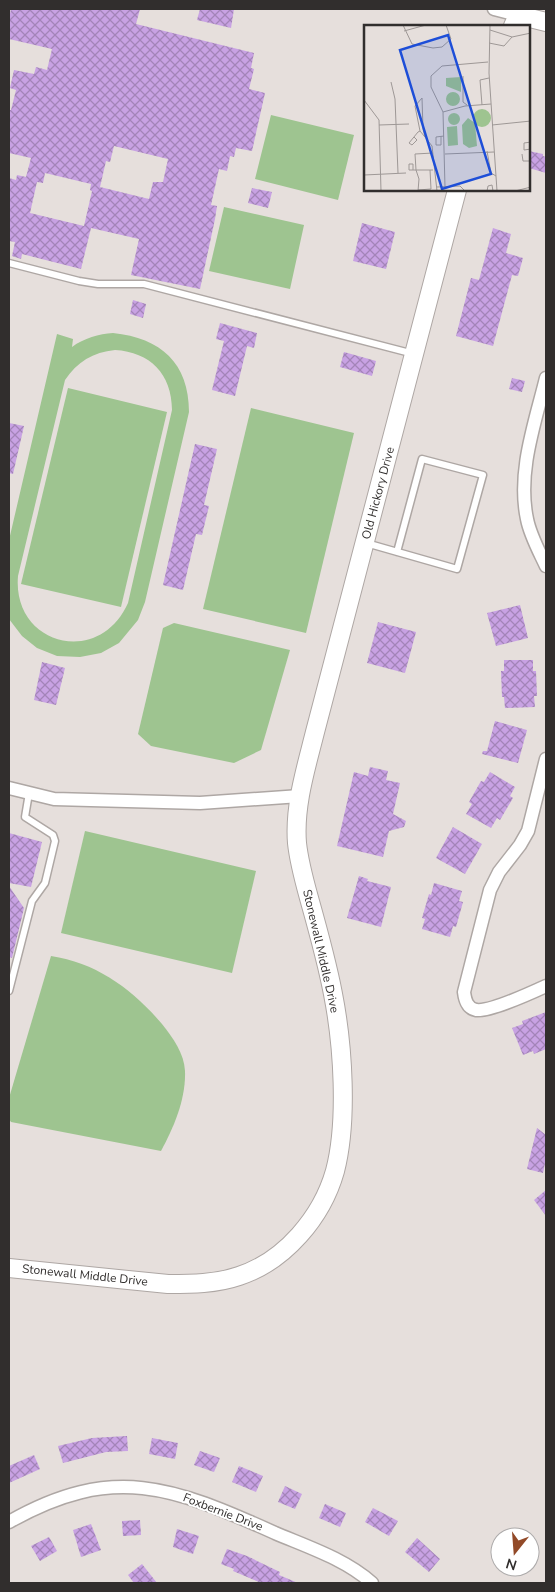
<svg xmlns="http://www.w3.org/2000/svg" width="555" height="1592" font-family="'Nunito Sans',sans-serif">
  <defs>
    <pattern id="building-cross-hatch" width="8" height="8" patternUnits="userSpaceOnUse" patternTransform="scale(1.25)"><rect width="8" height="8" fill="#c8a2e3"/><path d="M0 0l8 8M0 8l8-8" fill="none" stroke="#a384b8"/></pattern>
  </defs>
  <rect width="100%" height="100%" fill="#e6dfdc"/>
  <g fill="#9ec490" fill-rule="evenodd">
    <polygon points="271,115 354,135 338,200 255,179"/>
    <polygon points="224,207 304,225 290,289 209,271"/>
    <path d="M113,333C161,338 189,363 189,412L145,602L138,620L119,643L101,653L80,657L57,656L37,648L22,636L9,619V540L57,334L73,339L72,347C84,338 99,334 113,333ZM115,350C150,352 172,374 172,410L128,603C99,668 12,645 18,576L65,380C77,362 93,352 115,350Z"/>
    <polygon points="68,388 167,412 121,607 21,584"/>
    <polygon points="251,408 354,433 306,633 203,609"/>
    <polygon points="174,623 290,650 261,750 234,763 151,746 138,734 163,628"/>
    <polygon points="85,831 256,871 232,973 61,933"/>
    <path d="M51,956C97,963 132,989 162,1024C173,1038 184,1053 185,1071C186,1099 174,1127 161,1151L11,1122L9,1119V1098Z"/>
  </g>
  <g fill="url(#building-cross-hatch)" fill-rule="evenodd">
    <path d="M11,9H140L136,24L254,53L251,68L254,69L249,89L265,93L252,151L236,148L234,157L230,156L227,171L219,169L211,205L217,206L215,219L200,289L131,275L139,239L91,228L81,269L22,254L21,259L12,256L15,242L9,241V178L16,180L17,175L26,177L31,158L9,153V110H11L16,90L10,88L14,70L34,74L36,67L47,70L52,49L9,39V18ZM114,146L168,159L163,182H153L149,199L100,187L106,161L110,162ZM45,173L91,184L90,190L92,191L84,226L30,213L37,182L43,183Z"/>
    <polygon points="200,9 234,9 231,28 197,20"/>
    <polygon points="529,151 543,154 543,156 546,157 546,173 529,168"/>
    <polygon points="252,188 272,192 268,208 248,203"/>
    <polygon points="362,223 395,232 386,269 353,261"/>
    <polygon points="493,228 511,234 506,253 523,258 518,276 512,275 493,346 456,336 471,278 479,280"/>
    <polygon points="133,300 146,304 143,318 130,314"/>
    <polygon points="220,323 257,333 254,348 247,346 235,396 212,390 224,341 216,339"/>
    <polygon points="344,352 376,361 372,376 340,367"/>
    <polygon points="512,378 525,381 522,392 509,389"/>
    <polygon points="9,423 24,426 13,474 9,473"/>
    <polygon points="195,444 217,449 204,505 209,506 202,535 196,534 183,590 163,585"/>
    <polygon points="520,605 528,638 496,646 487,613"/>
    <polygon points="378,622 416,632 405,673 367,663"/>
    <polygon points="504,660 533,660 533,671 536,671 537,696 534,696 535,707 505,708 504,697 502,697 501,671 504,671"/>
    <polygon points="42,662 65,668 56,705 34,700"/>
    <polygon points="495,721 527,730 518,763 482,754 483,751 487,751"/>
    <polygon points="370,767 388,771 386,780 400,783 393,814 406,821 404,827 389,831 383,857 337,846 354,772 368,776"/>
    <polygon points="490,772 515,787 510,796 513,798 500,820 497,818 491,828 466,814 472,804 469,802 481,781 484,782"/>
    <polygon points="453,827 482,844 465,874 436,858"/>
    <polygon points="9,833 42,842 31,887 9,883"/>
    <polygon points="359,876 368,879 367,881 391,887 381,927 347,918"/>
    <polygon points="434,883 462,891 459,901 463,902 456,927 453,926 450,937 422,929 425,919 422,918 429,894 431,895"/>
    <polygon points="9,886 24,908 12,958 9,957"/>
    <polygon points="546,1012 546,1049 534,1054 533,1051 523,1055 512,1028 523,1024 522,1021"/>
    <polygon points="537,1128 546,1135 546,1159 543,1173 527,1169"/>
    <polygon points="546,1190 546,1216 534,1200"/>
    <polygon points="127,1436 128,1451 106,1452 63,1463 58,1446 92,1438"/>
    <polygon points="152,1438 178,1443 175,1459 149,1454"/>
    <polygon points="200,1451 220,1458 214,1472 194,1465"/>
    <polygon points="34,1455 40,1469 9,1483 9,1466"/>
    <polygon points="239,1466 263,1476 256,1492 232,1482"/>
    <polygon points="285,1486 302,1494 295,1509 278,1502"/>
    <polygon points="325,1504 346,1513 340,1527 319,1518"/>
    <polygon points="373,1508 398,1521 389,1536 365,1522"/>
    <polygon points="140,1520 141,1535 123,1536 122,1521"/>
    <polygon points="91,1524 101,1550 81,1557 73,1530"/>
    <polygon points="177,1529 199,1536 193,1554 173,1547"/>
    <polygon points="49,1537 57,1551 40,1561 31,1546"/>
    <polygon points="417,1538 440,1559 429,1572 405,1552"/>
    <polygon points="227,1549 247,1556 280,1572 279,1575 298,1583 261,1583 233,1571 234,1569 221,1564"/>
    <polygon points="142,1564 157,1583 134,1583 128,1575"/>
  </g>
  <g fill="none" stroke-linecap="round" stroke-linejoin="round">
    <defs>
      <g id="lane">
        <polyline points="9,263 79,281 98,284 144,284 414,354"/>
        <polyline points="366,543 457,569 483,475 422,459 397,552"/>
        <polyline points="9,991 32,901 45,883 55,841 53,835 25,817 29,793"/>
      </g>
      <g id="street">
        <polyline points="494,9 518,15"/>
        <path d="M546,378C535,423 517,472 527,519C530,535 539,551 546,566"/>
        <path d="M546,759L528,831L520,845L499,872L490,890L464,992C465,1000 467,1008 476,1010C489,1012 533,992 546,986"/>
        <polyline points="9,788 54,799 200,803 300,796"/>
        <path d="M9,1522C113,1463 173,1487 275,1533C308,1547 345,1559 372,1583"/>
      </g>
      <g id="secondary">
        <polyline points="513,26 518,15 546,22"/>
        <path d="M9,1268L168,1284C191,1284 216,1284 239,1276C285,1261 322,1217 335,1171C348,1121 343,1045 333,994C327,962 318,930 309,898C304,880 299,862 297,843C294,806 306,768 315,732L457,190"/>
      </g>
    </defs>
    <use href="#lane" stroke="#aea7a4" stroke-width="9"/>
    <use href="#street" stroke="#aea7a4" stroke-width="15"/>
    <use href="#secondary" stroke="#aea7a4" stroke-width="20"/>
    <use href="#lane" stroke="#fff" stroke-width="6"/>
    <use href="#street" stroke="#fff" stroke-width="12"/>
    <use href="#secondary" stroke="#fff" stroke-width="18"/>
  </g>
  <g text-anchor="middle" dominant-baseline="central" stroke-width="4" stroke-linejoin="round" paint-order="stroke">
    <g font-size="12" fill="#312e2d" stroke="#fff">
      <text transform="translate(378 493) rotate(-75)">Old Hickory Drive</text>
      <text transform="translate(321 951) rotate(77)">Stonewall Middle Drive</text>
      <text transform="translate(85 1275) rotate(6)">Stonewall Middle Drive</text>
      <text transform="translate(223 1512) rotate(21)">Foxbernie Drive</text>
    </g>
  </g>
  <g transform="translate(364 25)">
    <rect width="166" height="166" fill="#e6dfdc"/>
    <path d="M97,52V67L82,61V53ZM82 74a7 7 0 1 1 14 0a7 7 0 1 1-14 0ZM109 93a9 9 0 1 1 18 0a9 9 0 1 1-18 0ZM84 94a6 6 0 1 1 12 0a6 6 0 1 1-12 0ZM104,93L111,98L113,121L105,123L99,119L98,100ZM93,101L94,120L84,121L83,102Z" fill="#9ec490"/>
    <path fill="none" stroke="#9e9896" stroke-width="1" d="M39,0L48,19L69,23L78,22L87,14L82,0M126,0L125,48L133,166M126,5L148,12L167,8M40,6L62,0M125,18L140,21L148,12M99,51V77L103,80M27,57L31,74L34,148M58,73L59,104L61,112L56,106L51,81ZM0,75L15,95L17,166M118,80L116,55L125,53M79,87L101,81L127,79M15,100L45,99M128,100L167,96M77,111V120H72V112L80,111M50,112L53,115L48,120L45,118L54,107L56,106M61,112L68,121L73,166M167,117L160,118V125L167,124M123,126L127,148L132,151M81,129L130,127M158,129L159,136H167M49,145V139H45V145H52L51,129L69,128M0,150L42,148M73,162L96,161L101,166M81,162L79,87L67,62V51L78,41L124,37M54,165L67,164L66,145M54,166L55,154L52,145H69M123,166L124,161L128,160L129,166M151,166L167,162"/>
    <path fill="#1d4ed8" fill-opacity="0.15" stroke="#1d4ed8" stroke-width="2.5" d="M84,10L127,149L78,164L36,25Z"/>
    <rect width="166" height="166" fill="none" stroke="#312e2d" stroke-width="2.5"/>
  </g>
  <rect width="555" height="1592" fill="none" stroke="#312e2d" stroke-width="20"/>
  <g transform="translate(515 1552) rotate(197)"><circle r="24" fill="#ffffff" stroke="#adabab"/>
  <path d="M0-4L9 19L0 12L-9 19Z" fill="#924a28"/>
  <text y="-8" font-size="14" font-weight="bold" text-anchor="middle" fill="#312e2d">N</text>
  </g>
</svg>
